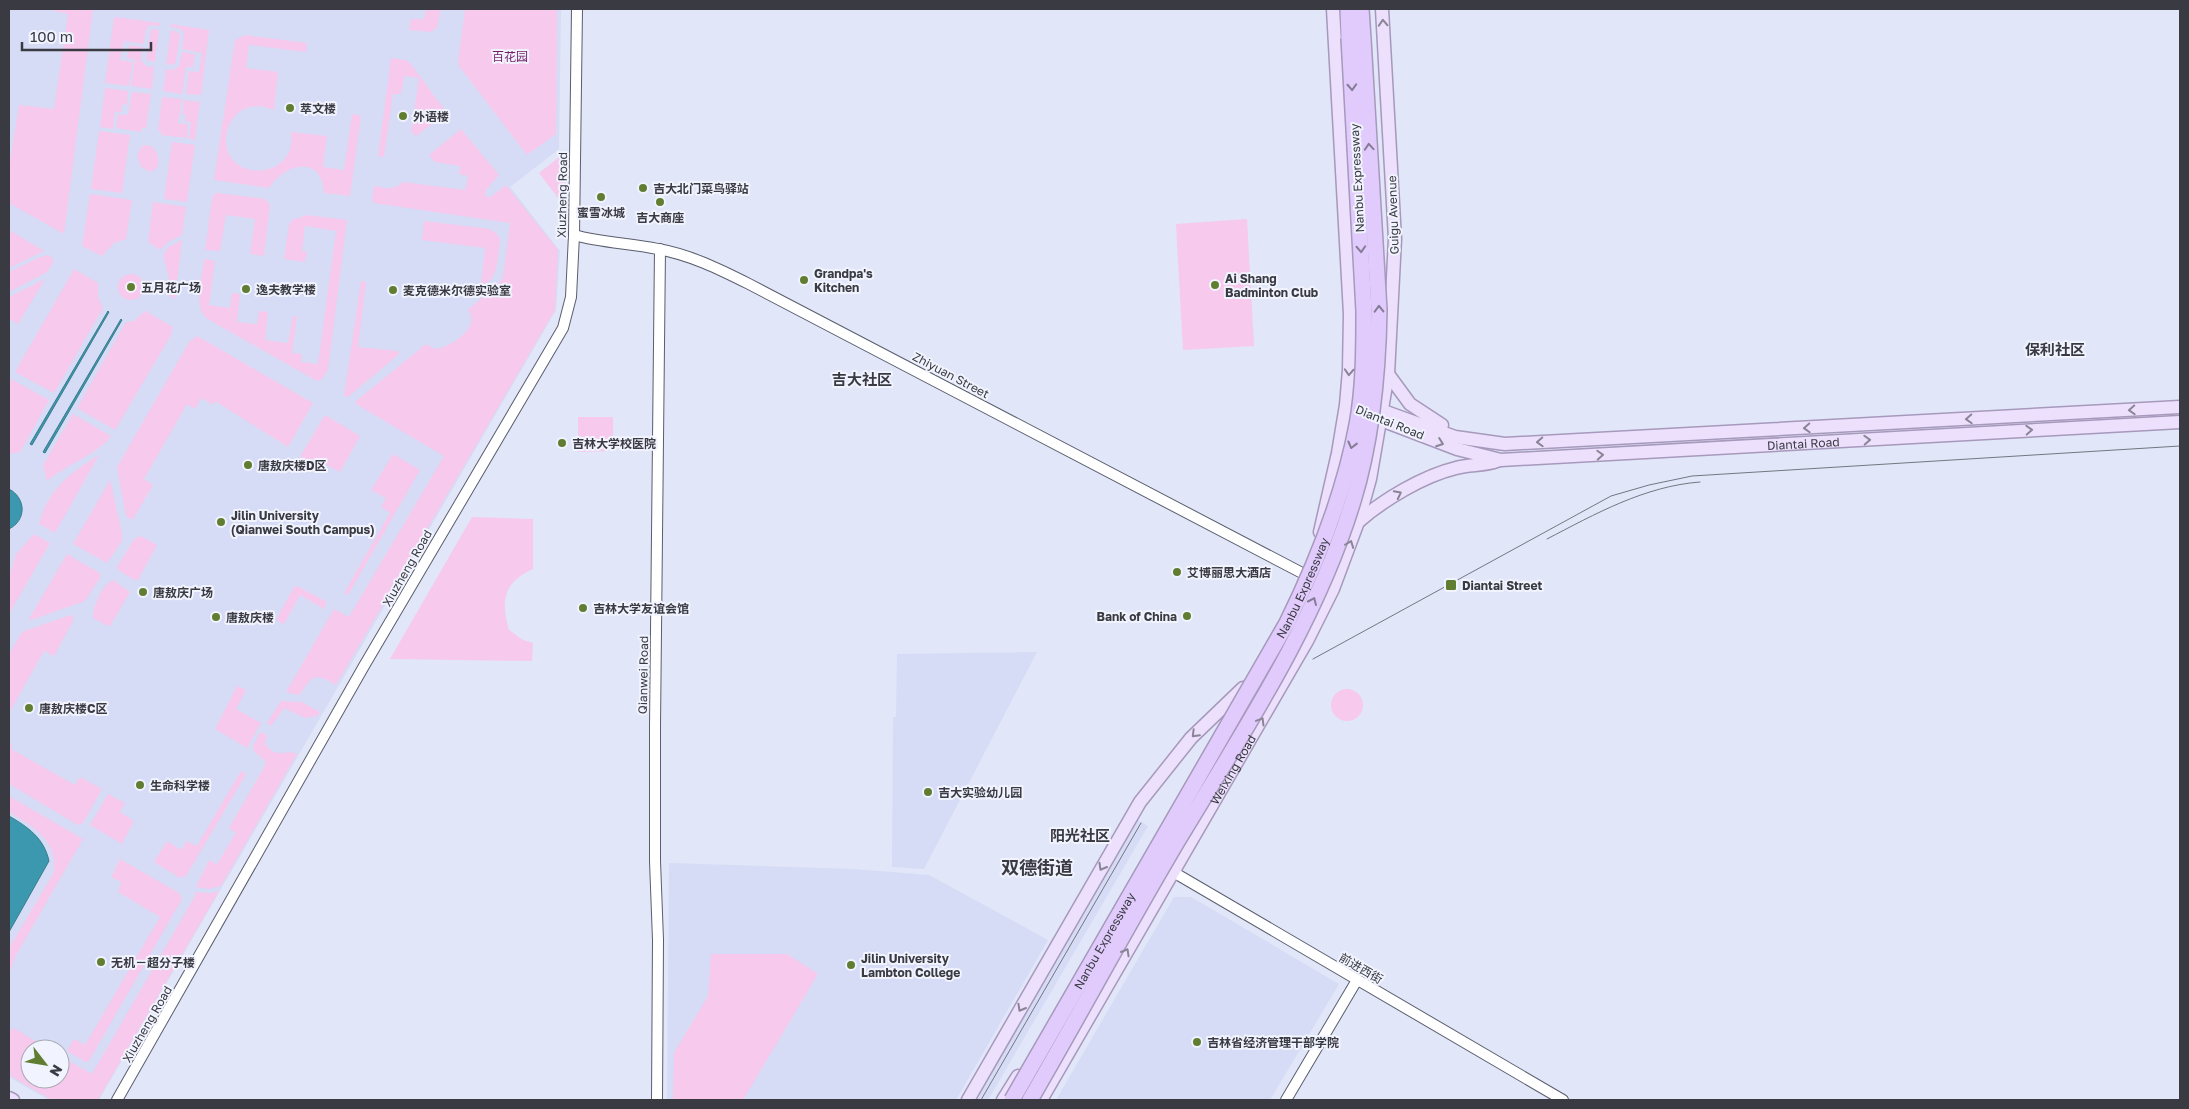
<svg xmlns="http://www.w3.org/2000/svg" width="2189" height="1109" font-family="'Golos Text','Noto Sans SC',sans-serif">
  <rect width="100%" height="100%" fill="#e1e6f8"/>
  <g fill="#d6dcf5" fill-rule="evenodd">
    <path d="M9,9H561L559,149L510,187L560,251L556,310L99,1100H49L9,1077ZM30,1049H60V1079H30Z"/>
    <polygon points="1037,652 924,869 892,867 893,717 896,717 897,654"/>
    <polygon points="1138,820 1148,826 988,1100 976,1100"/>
    <polygon points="669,863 853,869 929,875 1048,940 956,1100 667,1100"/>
    <polygon points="1174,897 1191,897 1339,984 1270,1100 1056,1100"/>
  </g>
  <g fill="#f7c9ed">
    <polygon points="55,9 93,9 64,234 9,203 9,167 19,105 54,109 68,14 54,11"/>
    <polygon points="426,9 441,9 437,28 431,32 409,30 411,19 424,19"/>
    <polygon points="465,9 557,9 556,134 527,155 459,66 458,62"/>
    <polygon points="114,17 160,23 160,26 150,25 146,29 144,44 124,41 120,60 133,62 129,86 105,83"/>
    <polygon points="171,24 209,30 201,95 186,94 189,71 199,72 202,53 182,49 184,33 181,29 171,27"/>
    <polygon points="151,29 159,30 155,62 146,60"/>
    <polygon points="171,30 178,32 180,35 176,62 173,65 166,64"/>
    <path d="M245,35L307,43L306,52L249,45L246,68L278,72L274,110C262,105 248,104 238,113C231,119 227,128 226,137C223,184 299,181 291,132L327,136L323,167L344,170L352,114L361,116L350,196L324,193C322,155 286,162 269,188L214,180L235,40Z"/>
    <polygon points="129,45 143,47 141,60 146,66 154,67 152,89 131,86 135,60 127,58"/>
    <polygon points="182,52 195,54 193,67 186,67 182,94 163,91 166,69 173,70 179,66"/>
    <polygon points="391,58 406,60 410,63 447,113 416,136 411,131 419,78 404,76 401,94 393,94 384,157 378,156"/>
    <polygon points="105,88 128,91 127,105 122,104 121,112 115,112 113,129 100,127"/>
    <polygon points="132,92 151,94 146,128 142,128 142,132 116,128 118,114 128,115"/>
    <polygon points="162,97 182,99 178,123 188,124 187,138 161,135 161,131 158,131"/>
    <polygon points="184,100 200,102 195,140 189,139 191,122 185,121 186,115 182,114"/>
    <path d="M461,129L499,175L486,190L485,196L490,197L506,185L558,250L555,310L336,685C317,674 313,673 301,693L297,695L286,692L334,609L349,617L444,456L356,404V401L426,344L435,349C450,348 482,327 468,310L499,283L503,277L510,223L374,203L372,200L374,186C386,188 394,191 403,182L465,190L468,176L459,174L460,166L435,162L429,155Z"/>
    <polygon points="99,131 130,135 122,193 91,189"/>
    <polygon points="172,142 195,145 187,202 164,199"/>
    <path d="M148,145C158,149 160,159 157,168L150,172L141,167L137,155L142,146Z"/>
    <polygon points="566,152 566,198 562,203 539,173"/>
    <polygon points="218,193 265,199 270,205 264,256 250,254 255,219 226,215 220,251 205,250 212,199 214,194"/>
    <polygon points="90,194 132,200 126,239 114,243 102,256 82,246"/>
    <polygon points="153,202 186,207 182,235 168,242 160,250 148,242"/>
    <path d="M307,215L347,220L328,370L322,379L317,381L206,318C193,304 202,277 204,259L215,261L209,305L230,308L232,293L240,294L237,322L257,324L259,311L268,312L265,340L288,343L293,316H297L292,353L302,354L301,362L318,364L336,231L305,226L302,251L307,252L305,262L284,259L289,225L292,220Z"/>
    <polygon points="1247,219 1254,346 1183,350 1176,224"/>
    <path d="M424,221L490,229L496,233L500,239C498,254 499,282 481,285L485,248L422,240Z"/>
    <polygon points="9,230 44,251 9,268"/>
    <polygon points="182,240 175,299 167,294 169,278 163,256 168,247"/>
    <polygon points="49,255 54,261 47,272 9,292 9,272 40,257"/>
    <polygon points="74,269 98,283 98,297 103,308 54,393 15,372"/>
    <circle cx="131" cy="287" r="13"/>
    <polygon points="45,279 18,324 9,319 9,297"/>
    <polygon points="361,281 366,282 358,347 398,351 399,354 348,397 344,396"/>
    <polygon points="145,311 173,327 170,337 115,430 77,408 126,322 134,321"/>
    <polygon points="197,336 313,403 288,447 215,401 213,405 201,398 195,409 187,404 144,479 153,485 133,519 131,519 126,516 117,467 189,342"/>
    <polygon points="11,379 49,400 20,452 9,454 9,382"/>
    <path d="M73,414L111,436C102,451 63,467 47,481L43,465Z"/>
    <polygon points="325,415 360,436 340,472 321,462 316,469 301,461 301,455"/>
    <polygon points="578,417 613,417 613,449 608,448 608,451 578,452"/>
    <polygon points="393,454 420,470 348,595 344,593 390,513 381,507 386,498 371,490"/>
    <path d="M99,455L55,533L39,524C48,489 70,473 99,455Z"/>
    <polygon points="110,480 122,534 122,541 107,563 73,544"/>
    <path d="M472,517L533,519V569C504,582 500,600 509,630L523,640L533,643L532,661L390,659Z"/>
    <polygon points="34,534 50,543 9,614 9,577 16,554"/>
    <polygon points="141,536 157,545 138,580 134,580 118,570 117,567 134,539"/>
    <polygon points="67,554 98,572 101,576 85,601 31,620 29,619"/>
    <path d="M113,580L130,592L110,626H108L93,618C92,607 103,584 113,580Z"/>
    <polygon points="297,586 327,602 324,609 300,595 284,624 276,620 294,587"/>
    <polygon points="70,615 73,616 73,621 54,656 44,651 9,713 9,654 22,632"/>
    <polygon points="237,686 246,690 236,709 261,723 247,748 215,729"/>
    <circle cx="1347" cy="705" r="16"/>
    <polygon points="281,701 302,702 320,712 317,716 305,718 284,708 271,726 267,723"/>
    <path d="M260,732L267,735L265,744C278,761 285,748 297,754L221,886L209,889L196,887L209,860L217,864L236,833L229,828L262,771L266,762L254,751L253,746Z"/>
    <polygon points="9,743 12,745 11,749 75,785 80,777 102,789 83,823 78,825 9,784"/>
    <polygon points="241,771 246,774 186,876 180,878 154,862 167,841 181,850 187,841 197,846"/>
    <polygon points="108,794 125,803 120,812 134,821 122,844 90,825"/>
    <path d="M9,796L83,839L15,957L9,975V948L53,874C60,842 33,826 9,812Z"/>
    <polygon points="120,859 179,893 182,899 89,1061 86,1062 67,1051 74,1039 85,1045 160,917 118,892 121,882 111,877"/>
    <polygon points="219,891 98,1100 52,1100 9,1075 9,1032 14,1028 48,1049 30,1049 30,1079 60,1079 60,1056 92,1074 195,896 195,892 210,893"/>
    <polygon points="711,954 787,954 818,974 743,1100 673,1100 674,1053 708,996"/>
  </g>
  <g fill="#3b98ae" stroke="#3b7c8e">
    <polygon points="108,311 109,312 32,445 30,444"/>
    <polygon points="121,319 122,320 45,453 43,452"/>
    <path d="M9,489C26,498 27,520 9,529Z"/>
    <path d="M9,816C28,827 44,838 49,861L9,932Z"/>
  </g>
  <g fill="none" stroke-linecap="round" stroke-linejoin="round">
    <defs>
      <g id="minor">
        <path d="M574,235C602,243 630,243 658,249C691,255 719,269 749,284L1304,574"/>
        <polyline points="1168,869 1563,1100"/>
        <polyline points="117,1100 364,666 563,328 571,297 574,235 577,9"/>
        <polyline points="657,1100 658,940 655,861 655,726 660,249"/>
        <polyline points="1286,1100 1357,980"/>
      </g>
      <g id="major">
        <polyline points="1388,374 1410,404 1442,425"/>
        <polyline points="1375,408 1455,437 1505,444 2180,407"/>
        <path id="s1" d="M1373,417L1457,449L1501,460L2180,422"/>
        <path d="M1358,522C1383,500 1423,476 1456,468C1470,464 1484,466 1497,461"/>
        <polyline points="1320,532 1338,453 1346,405 1349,370 1350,314 1333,9"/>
        <polyline points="9,1098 13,1100"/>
        <polyline points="968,1100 1140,802 1191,738 1243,688"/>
        <polyline points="1003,1100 1018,1076"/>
        <path id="s2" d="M1041,1100L1307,641L1333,589L1358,522L1370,479L1388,374L1395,239L1382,9"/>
      </g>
      <g id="highway">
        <polyline points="1348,9 1349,38"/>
        <polyline points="1361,9 1363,39"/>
      </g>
    </defs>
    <use href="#minor" stroke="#5a5e6d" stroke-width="12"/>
    <use href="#major" stroke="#a699bb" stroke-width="15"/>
    <use href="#highway" stroke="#a699bb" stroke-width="18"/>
    <use href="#minor" stroke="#fff" stroke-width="10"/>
    <use href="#major" stroke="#ece0fd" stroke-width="12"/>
    <use href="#highway" stroke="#e0cbfc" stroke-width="15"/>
    <g stroke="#747782" stroke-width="1">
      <path d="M1547,539C1595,514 1645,486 1700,482"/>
      <polyline points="1313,659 1611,496 1649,485 1692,476 2180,446"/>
      <polyline points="981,1100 1141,823"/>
    </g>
    <defs>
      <g id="highway-bridge">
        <path id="s3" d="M1012,1100L1287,623C1318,560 1344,494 1357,425C1364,388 1364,348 1364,311L1349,38"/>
        <path d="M1030,1100C1080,1014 1127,926 1178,840C1243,732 1316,623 1353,501C1372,439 1378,375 1379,310L1363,39"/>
      </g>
    </defs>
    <use href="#highway-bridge" stroke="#a699bb" stroke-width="18" stroke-linecap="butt"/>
    <use href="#highway-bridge" stroke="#e0cbfc" stroke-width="15"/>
  </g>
  <defs><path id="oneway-chevron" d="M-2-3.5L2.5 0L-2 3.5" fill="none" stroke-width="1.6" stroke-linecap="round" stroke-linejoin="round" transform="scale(1.25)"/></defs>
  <g stroke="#8a8596">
    <use href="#oneway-chevron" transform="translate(1383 23) rotate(-93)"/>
    <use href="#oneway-chevron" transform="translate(1349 372) rotate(93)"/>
    <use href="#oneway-chevron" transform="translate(2132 410) rotate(177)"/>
    <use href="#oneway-chevron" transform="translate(1969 419) rotate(177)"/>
    <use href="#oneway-chevron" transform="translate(1807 428) rotate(177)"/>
    <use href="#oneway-chevron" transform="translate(2029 430) rotate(-3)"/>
    <use href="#oneway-chevron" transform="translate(1867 440) rotate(-3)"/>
    <use href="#oneway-chevron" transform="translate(1540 442) rotate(177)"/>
    <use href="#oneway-chevron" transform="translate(1440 443) rotate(20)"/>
    <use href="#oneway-chevron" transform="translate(1600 455) rotate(-3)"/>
    <use href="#oneway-chevron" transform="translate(1398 494) rotate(-27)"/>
    <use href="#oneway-chevron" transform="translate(1350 544) rotate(-69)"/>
    <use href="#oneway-chevron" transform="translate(1261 721) rotate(-59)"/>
    <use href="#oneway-chevron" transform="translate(1195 734) rotate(135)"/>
    <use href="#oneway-chevron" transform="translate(1102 867) rotate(120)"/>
    <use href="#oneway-chevron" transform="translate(1126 952) rotate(-60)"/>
    <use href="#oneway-chevron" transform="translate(1021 1008) rotate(120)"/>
  </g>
  <g stroke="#857c96">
    <use href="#oneway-chevron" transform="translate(1352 87) rotate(87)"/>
    <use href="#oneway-chevron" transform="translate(1369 147) rotate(-94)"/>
    <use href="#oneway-chevron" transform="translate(1361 249) rotate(87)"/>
    <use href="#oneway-chevron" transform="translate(1379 309) rotate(-91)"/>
    <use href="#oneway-chevron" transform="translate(1352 445) rotate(104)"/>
    <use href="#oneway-chevron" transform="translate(1313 601) rotate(-66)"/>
  </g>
  <g fill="#607d31" stroke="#f1f3fe" stroke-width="2">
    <circle cx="290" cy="108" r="5"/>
    <circle cx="403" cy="116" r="5"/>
    <circle cx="643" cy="188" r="5"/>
    <circle cx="601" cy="197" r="5"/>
    <circle cx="660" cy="202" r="5"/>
    <circle cx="804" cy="280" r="5"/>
    <circle cx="1215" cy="285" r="5"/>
    <circle cx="131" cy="287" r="5"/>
    <circle cx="246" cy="289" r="5"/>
    <circle cx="393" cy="290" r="5"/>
    <circle cx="562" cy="443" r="5"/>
    <circle cx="248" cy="465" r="5"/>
    <circle cx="221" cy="522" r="5"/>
    <circle cx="1177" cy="572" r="5"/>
    <rect x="1445" y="579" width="12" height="12" rx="2.5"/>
    <circle cx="143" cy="592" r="5"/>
    <circle cx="583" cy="608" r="5"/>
    <circle cx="1187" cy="616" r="5"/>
    <circle cx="216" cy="617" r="5"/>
    <circle cx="29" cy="708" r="5"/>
    <circle cx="140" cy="785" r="5"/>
    <circle cx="928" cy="792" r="5"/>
    <circle cx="101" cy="962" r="5"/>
    <circle cx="851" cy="965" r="5"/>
    <circle cx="1197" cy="1042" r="5"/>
  </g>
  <g text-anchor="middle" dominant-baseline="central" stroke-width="4" stroke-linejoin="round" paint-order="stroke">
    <g font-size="12" fill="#731e67" stroke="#f1f3fe">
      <text x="510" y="56">百花园</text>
    </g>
    <g font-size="12" font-weight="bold" fill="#3a3b42" stroke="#f1f3fe" text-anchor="start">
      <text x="300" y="108">萃文楼</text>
      <text x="413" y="116">外语楼</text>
      <text x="653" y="188">吉大北门菜鸟驿站</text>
      <text x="601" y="212" text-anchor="middle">蜜雪冰城</text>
      <text x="660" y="217" text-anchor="middle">吉大商座</text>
      <text x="814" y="273">Grandpa's<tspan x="814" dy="14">Kitchen</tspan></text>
      <text x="1225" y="278">Ai Shang<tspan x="1225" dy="14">Badminton Club</tspan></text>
      <text x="141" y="287">五月花广场</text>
      <text x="256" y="289">逸夫教学楼</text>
      <text x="403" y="290">麦克德米尔德实验室</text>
      <text x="572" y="443">吉林大学校医院</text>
      <text x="258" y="465">唐敖庆楼D区</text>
      <text x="231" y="515">Jilin University<tspan x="231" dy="14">(Qianwei South Campus)</tspan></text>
      <text x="1187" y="572">艾博丽思大酒店</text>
      <text x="1462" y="585">Diantai Street</text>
      <text x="153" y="592">唐敖庆广场</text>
      <text x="593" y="608">吉林大学友谊会馆</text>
      <text x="1177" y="616" text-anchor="end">Bank of China</text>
      <text x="226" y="617">唐敖庆楼</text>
      <text x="39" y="708">唐敖庆楼C区</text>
      <text x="150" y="785">生命科学楼</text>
      <text x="938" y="792">吉大实验幼儿园</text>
      <text x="861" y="958">Jilin University<tspan x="861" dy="14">Lambton College</tspan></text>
      <text x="111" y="962">无机－超分子楼</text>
      <text x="1207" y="1042">吉林省经济管理干部学院</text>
    </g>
    <g font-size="12" fill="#3a3b42" stroke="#f1f3fe">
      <text transform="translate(1357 178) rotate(-93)">Nanbu Expressway</text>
      <text transform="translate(562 195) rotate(-89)">Xiuzheng Road</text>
      <text transform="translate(1393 215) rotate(-92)">Guigu Avenue</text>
      <text transform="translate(951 375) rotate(28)">Zhiyuan Street</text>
      <text transform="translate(1390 422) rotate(22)">Diantai Road</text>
      <text stroke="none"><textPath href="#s1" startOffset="438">Diantai Road</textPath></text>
      <text transform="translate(407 568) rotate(-60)">Xiuzheng Road</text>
      <text stroke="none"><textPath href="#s3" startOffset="589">Nanbu Expressway</textPath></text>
      <text transform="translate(643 675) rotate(-89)">Qianwei Road</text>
      <text stroke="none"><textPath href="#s2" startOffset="382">Weixing Road</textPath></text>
      <text stroke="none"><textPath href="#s3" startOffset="184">Nanbu Expressway</textPath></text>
      <text transform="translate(1361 968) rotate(30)">前进西街</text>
      <text transform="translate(147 1024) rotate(-60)">Xiuzheng Road</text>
    </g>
    <g font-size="15" font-weight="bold" fill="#3a3b42" stroke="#f1f3fe">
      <text x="2055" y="349">保利社区</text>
      <text x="862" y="379">吉大社区</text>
      <text x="1080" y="835">阳光社区</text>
    </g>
    <g font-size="18" font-weight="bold" fill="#3a3b42" stroke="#f1f3fe">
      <text x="1037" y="867">双德街道</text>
    </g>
  </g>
  <rect width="2189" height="1109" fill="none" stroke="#3a3b42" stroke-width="20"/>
  <g transform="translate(45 1064) rotate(121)"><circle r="24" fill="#f1f3fe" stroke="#a8a9b3"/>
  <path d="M0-4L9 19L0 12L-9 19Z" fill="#607d31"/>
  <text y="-8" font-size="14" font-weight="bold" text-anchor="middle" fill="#3a3b42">N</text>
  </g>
  <path d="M22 42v8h129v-8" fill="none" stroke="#3a3b42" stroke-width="2.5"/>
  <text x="30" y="42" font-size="15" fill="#3a3b42" stroke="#f1f3fe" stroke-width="4" paint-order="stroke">100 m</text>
</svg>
